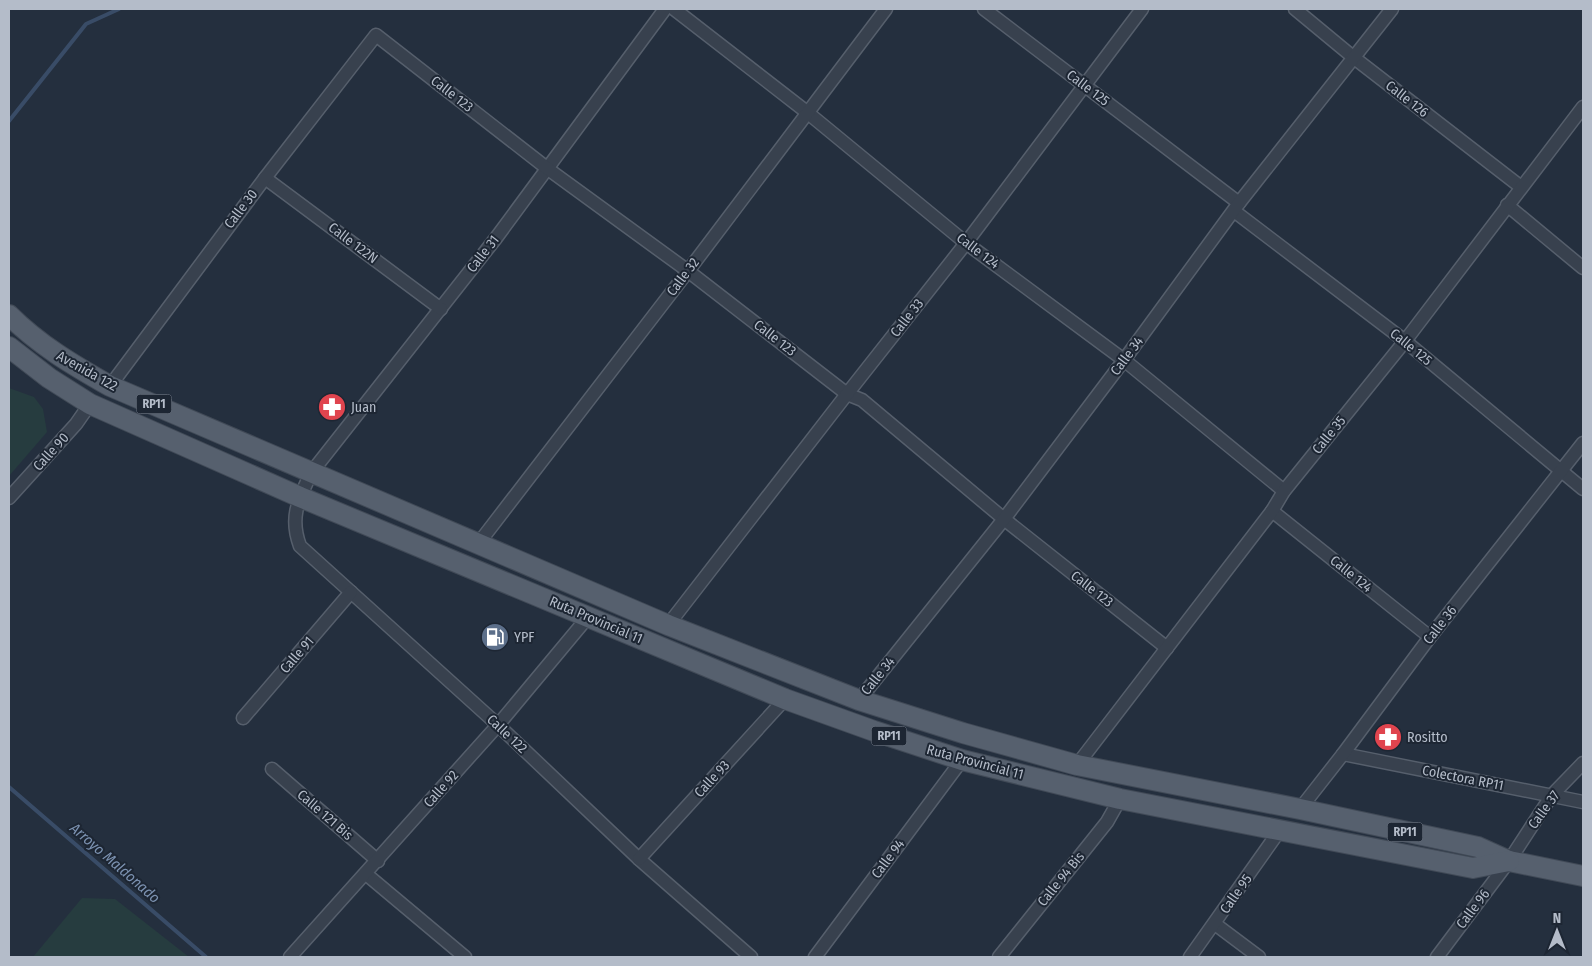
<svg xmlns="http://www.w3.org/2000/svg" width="1592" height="966" font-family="'Fira Sans Condensed',sans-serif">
  <rect width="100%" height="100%" fill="#242f3e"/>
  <g fill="#263c3f">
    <polygon points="9,388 34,397 43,409 47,432 9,476"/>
    <polygon points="82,898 115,899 189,957 33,957"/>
  </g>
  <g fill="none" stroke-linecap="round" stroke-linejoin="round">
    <g stroke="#394c67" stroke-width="4">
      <polyline points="9,121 86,24 119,9"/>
      <polyline points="9,787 206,957"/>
    </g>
    <defs>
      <g id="minor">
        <path d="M665,9L496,238L311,473C299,499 289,517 300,546L498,725L639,859L751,957"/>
        <polyline points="674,9 808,113 966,243 1124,360 1284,491"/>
        <polyline points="984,9 1239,203"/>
        <polyline points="1295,9 1353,57 1521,187"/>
        <polyline points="265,178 441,309"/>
        <polyline points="1507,205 1583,268"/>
        <polyline points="1234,211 1405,341 1583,489"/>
        <polyline points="110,386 265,178 376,35 548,169 688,271 847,394 862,400 1004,519 1167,648"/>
        <polyline points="9,498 76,424 90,404"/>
        <polyline points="1272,511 1430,637"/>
        <polyline points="478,544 688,271 886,9"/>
        <polyline points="668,625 847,394 966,243 1142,9"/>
        <polyline points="859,700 1004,519 1124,360 1239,203 1392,9"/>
        <polyline points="243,718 351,592"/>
        <polyline points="1343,754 1583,802"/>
        <polyline points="1077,765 1272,511 1284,491 1405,341 1583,107"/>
        <polyline points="272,769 378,861"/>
        <polyline points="1300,809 1343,754 1430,637 1583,443"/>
        <polyline points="639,859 785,699"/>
        <polyline points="366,874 465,957"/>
        <polyline points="1215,924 1259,957"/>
        <polyline points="290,957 498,725 588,617"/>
        <polyline points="815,957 962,760"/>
        <polyline points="999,957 1107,822 1120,799"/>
        <polyline points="1190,957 1280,830"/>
        <polyline points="1437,957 1509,861 1552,795 1583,763"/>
      </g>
      <g id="primary">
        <path d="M9,315C39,345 73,365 110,386L668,625L859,700L963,733L1077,765L1300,809L1478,847L1509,861L1583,876"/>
        <polyline points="9,347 49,378 90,404 300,497 785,699 874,731 962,760 1120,799 1473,868 1509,861"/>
      </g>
    </defs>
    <use href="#minor" stroke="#565f6c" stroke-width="15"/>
    <use href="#primary" stroke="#414a57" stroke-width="22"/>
    <use href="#minor" stroke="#38414e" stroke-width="12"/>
    <use href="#primary" stroke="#56606e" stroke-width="20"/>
  </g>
  <defs>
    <symbol id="pharmacy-disc" viewBox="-11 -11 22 22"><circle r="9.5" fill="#e0444e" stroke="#1d2633"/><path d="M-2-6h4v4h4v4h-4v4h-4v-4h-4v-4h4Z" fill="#fff"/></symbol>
    <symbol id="fuel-disc" viewBox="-11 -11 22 22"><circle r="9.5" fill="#5c6f8a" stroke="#1d2633"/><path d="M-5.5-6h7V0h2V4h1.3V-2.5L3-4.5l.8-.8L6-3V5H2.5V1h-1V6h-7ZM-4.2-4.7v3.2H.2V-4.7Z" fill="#fff"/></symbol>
  </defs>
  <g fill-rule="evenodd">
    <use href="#pharmacy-disc" x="316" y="391" width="32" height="32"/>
    <use href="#fuel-disc" x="479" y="621" width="32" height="32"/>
    <use href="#pharmacy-disc" x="1372" y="721" width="32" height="32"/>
  </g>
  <g text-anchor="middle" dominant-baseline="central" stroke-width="4" stroke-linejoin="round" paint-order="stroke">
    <g fill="#1d2633" stroke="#878f9c" stroke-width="1">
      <rect x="136.5" y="394.5" width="35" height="19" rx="4"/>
      <rect x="871.5" y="726.5" width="35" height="19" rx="4"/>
      <rect x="1387.5" y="822.5" width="35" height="19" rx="4"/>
    </g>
    <g font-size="12" font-weight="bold" fill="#b4bcc9">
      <text x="154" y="404">RP11</text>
      <text x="889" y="736">RP11</text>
      <text x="1405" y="832">RP11</text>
    </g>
    <g font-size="14" fill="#b4bcc9" stroke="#1d2633">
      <text transform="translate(1088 88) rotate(37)">Calle 125</text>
      <text transform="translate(452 94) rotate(38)">Calle 123</text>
      <text transform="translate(1407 99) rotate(38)">Calle 126</text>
      <text transform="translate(241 209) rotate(-53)">Calle 30</text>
      <text transform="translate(353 243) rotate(37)">Calle 122N</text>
      <text transform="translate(978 251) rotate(37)">Calle 124</text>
      <text transform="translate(483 254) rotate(-52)">Calle 31</text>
      <text transform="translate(683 277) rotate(-53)">Calle 32</text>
      <text transform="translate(907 318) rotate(-52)">Calle 33</text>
      <text transform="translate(775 338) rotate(38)">Calle 123</text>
      <text transform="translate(1411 347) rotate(39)">Calle 125</text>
      <text transform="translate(1127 356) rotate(-53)">Calle 34</text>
      <text transform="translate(87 371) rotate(29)">Avenida 122</text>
      <text transform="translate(1329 435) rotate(-51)">Calle 35</text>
      <text transform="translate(51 452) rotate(-48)">Calle 90</text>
      <text transform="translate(1351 574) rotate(39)">Calle 124</text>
      <text transform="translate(1092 589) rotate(38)">Calle 123</text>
      <text transform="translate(596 620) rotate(23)">Ruta Provincial 11</text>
      <text transform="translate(1440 625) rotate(-52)">Calle 36</text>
      <text transform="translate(297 655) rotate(-49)">Calle 91</text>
      <text transform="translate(878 676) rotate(-51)">Calle 34</text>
      <text transform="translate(507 734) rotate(43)">Calle 122</text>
      <text transform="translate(975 762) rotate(15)">Ruta Provincial 11</text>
      <text transform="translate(1463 778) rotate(11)">Colectora RP11</text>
      <text transform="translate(712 779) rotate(-47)">Calle 93</text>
      <text transform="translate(441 789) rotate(-48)">Calle 92</text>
      <text transform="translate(1544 810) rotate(-54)">Calle 37</text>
      <text transform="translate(325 815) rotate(41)">Calle 121 Bis</text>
      <text transform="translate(888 859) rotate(-53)">Calle 94</text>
      <text transform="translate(1061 879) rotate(-51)">Calle 94 Bis</text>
      <text transform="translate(1236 894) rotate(-55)">Calle 95</text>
      <text transform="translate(1473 909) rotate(-53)">Calle 96</text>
    </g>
    <g font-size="14" fill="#b4bcc9" stroke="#1d2633" text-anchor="start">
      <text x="351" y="407">Juan</text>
      <text x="514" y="637">YPF</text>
      <text x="1407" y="737">Rositto</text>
    </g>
    <g font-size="15" font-style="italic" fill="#7c92b1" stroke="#1d2633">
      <text transform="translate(115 863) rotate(41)">Arroyo Maldonado</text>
    </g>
  </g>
  <rect width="1592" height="966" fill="none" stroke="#b4bcc9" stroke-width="20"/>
  <g transform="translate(1557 931)" stroke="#1d2633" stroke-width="4" paint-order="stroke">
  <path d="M0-4L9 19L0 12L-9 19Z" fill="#b4bcc9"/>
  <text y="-8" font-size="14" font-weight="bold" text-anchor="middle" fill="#b4bcc9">N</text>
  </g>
</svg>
